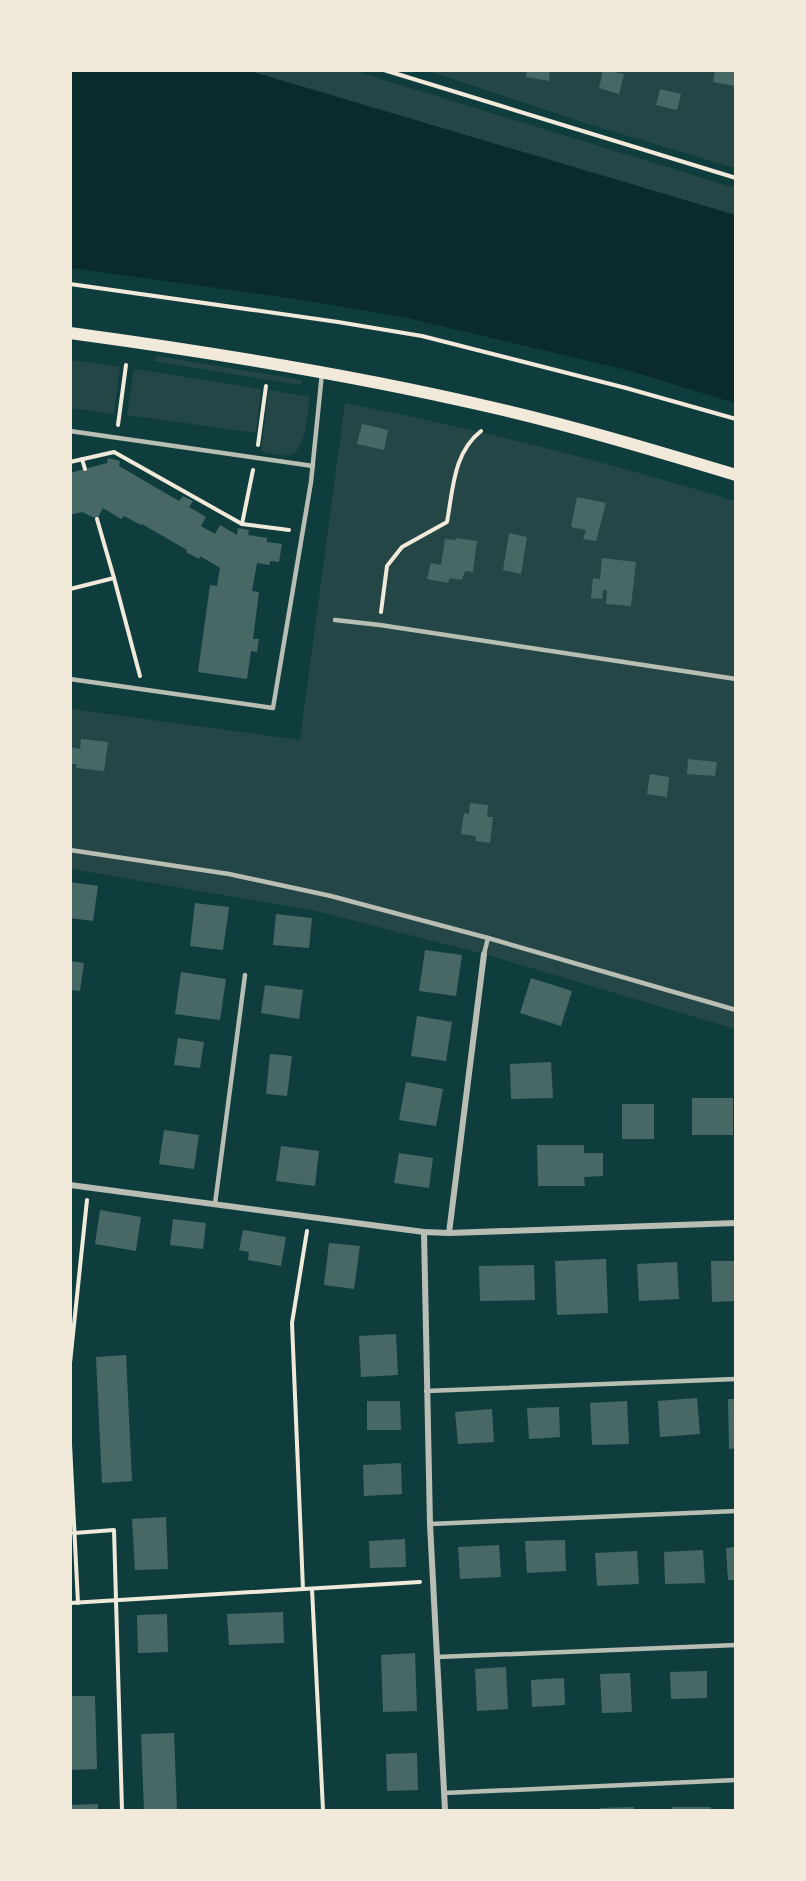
<svg xmlns="http://www.w3.org/2000/svg" width="806" height="1881" font-family="Lato,sans-serif">
  <rect width="100%" height="100%" fill="#0f3d3e"/>
  <g fill="#244646">
    <polygon points="250,71 355,71 735,188 735,215"/>
    <polygon points="429,71 735,71 735,168 582,122"/>
    <polygon points="156,356 302,380 301,385 154,361"/>
    <polygon points="71,360 120,367 114,414 71,408"/>
    <polygon points="134,369 261,389 256,433 127,415"/>
    <path d="M269,390L310,397C307,412 307,450 290,455C281,457 270,453 261,451Z"/>
    <path d="M345,403C477,429 607,462 735,501V1029L484,954L312,910L71,869V709L300,740Z"/>
  </g>
  <polygon fill="#0a2a2b" points="71,70 250,71 735,215 735,403 627,370 403,317 303,300 71,268"/>
  <g fill="#486865">
    <polygon points="527,70 550,70 549,81 526,77"/>
    <polygon points="603,70 624,74 619,94 599,88"/>
    <polygon points="715,70 736,70 734,86 713,82"/>
    <polygon points="660,89 681,94 677,110 656,105"/>
    <polygon points="362,424 388,430 384,450 357,444"/>
    <polygon points="108,458 120,461 119,466 179,501 183,496 193,501 189,507 206,517 201,526 215,534 220,525 237,535 238,528 249,530 248,535 267,538 267,542 282,544 279,562 270,561 270,565 257,563 252,591 259,592 253,639 259,639 257,652 251,651 247,679 198,672 210,585 217,586 220,568 200,556 199,559 186,552 187,550 142,524 141,525 124,516 121,519 103,508 97,519 82,512 70,515 70,473 107,463"/>
    <polygon points="577,497 606,503 596,541 583,539 586,530 571,527"/>
    <polygon points="509,533 527,537 521,574 503,570"/>
    <polygon points="456,538 477,541 473,572 465,571 462,580 450,578 448,583 427,579 431,563 441,565 445,539 456,540"/>
    <polygon points="602,558 636,562 631,606 606,604 607,590 603,590 602,599 591,598 593,578 600,579"/>
    <polygon points="81,739 108,742 104,771 76,768 77,764 70,764 70,747 80,749"/>
    <polygon points="688,759 717,762 715,776 687,774"/>
    <polygon points="650,774 669,777 667,797 647,794"/>
    <polygon points="470,803 488,805 487,817 493,817 490,843 476,841 476,836 461,834 464,813 469,814"/>
    <polygon points="70,882 98,886 93,921 70,918"/>
    <polygon points="195,903 229,907 223,950 190,946"/>
    <polygon points="276,914 312,918 309,948 273,945"/>
    <polygon points="425,950 462,955 456,996 419,991"/>
    <polygon points="70,961 84,963 80,991 70,990"/>
    <polygon points="181,972 226,979 220,1020 175,1014"/>
    <polygon points="531,978 572,991 561,1026 520,1013"/>
    <polygon points="265,985 303,990 299,1019 261,1013"/>
    <polygon points="417,1016 452,1022 446,1061 411,1056"/>
    <polygon points="178,1038 204,1042 200,1068 174,1065"/>
    <polygon points="270,1054 292,1056 287,1096 266,1094"/>
    <polygon points="551,1062 553,1098 511,1099 510,1064"/>
    <polygon points="406,1082 443,1089 436,1126 399,1120"/>
    <rect x="692" y="1098" width="41" height="37"/>
    <rect x="622" y="1104" width="32" height="35"/>
    <polygon points="164,1130 199,1135 194,1169 159,1164"/>
    <polygon points="537,1145 584,1145 584,1153 603,1153 603,1176 584,1177 585,1186 538,1186"/>
    <polygon points="281,1146 319,1151 315,1186 276,1181"/>
    <polygon points="399,1153 433,1158 429,1188 394,1183"/>
    <polygon points="100,1210 141,1217 136,1251 95,1244"/>
    <polygon points="173,1219 206,1223 203,1249 170,1245"/>
    <polygon points="243,1230 286,1237 281,1266 248,1260 249,1252 239,1250"/>
    <polygon points="329,1243 360,1246 354,1289 324,1285"/>
    <polygon points="606,1259 608,1313 557,1315 555,1261"/>
    <polygon points="711,1261 736,1261 736,1301 712,1302"/>
    <polygon points="677,1262 679,1299 639,1301 637,1264"/>
    <polygon points="534,1265 535,1300 480,1301 479,1266"/>
    <polygon points="396,1334 398,1375 361,1377 359,1336"/>
    <polygon points="126,1355 132,1481 102,1483 96,1357"/>
    <polygon points="697,1398 700,1434 660,1437 658,1401"/>
    <polygon points="728,1399 736,1399 736,1448 729,1449"/>
    <polygon points="367,1401 400,1401 401,1430 367,1430"/>
    <polygon points="627,1401 629,1444 592,1445 590,1403"/>
    <polygon points="559,1407 560,1437 529,1439 527,1408"/>
    <polygon points="492,1409 494,1442 458,1444 455,1412"/>
    <polygon points="401,1463 402,1494 364,1496 363,1465"/>
    <polygon points="166,1517 168,1569 135,1570 132,1519"/>
    <polygon points="405,1539 406,1567 370,1568 369,1541"/>
    <polygon points="565,1540 566,1571 527,1573 525,1541"/>
    <polygon points="499,1545 501,1577 460,1579 458,1547"/>
    <polygon points="736,1547 736,1580 728,1580 726,1548"/>
    <polygon points="703,1550 705,1583 665,1584 664,1552"/>
    <polygon points="637,1551 639,1584 597,1586 595,1553"/>
    <polygon points="283,1612 284,1643 229,1645 227,1614"/>
    <polygon points="167,1614 168,1652 138,1653 137,1615"/>
    <polygon points="415,1653 417,1711 383,1712 381,1655"/>
    <polygon points="506,1667 508,1709 477,1711 475,1669"/>
    <polygon points="707,1671 707,1698 671,1699 670,1672"/>
    <polygon points="630,1673 632,1712 602,1713 600,1674"/>
    <polygon points="564,1678 565,1705 532,1707 531,1680"/>
    <polygon points="70,1696 95,1696 97,1769 70,1770"/>
    <polygon points="174,1733 177,1810 144,1810 141,1734"/>
    <polygon points="417,1753 418,1790 387,1791 386,1754"/>
    <polygon points="98,1804 98,1810 70,1810 70,1805"/>
    <polygon points="634,1807 634,1810 600,1810 600,1808"/>
    <rect x="672" y="1807" width="39" height="3"/>
  </g>
  <g fill="none" stroke-linecap="round" stroke-linejoin="round">
    <g stroke="#f1e9da" stroke-width="4">
      <polyline points="384,70 736,178"/>
      <polyline points="70,284 338,322 422,336 626,388 736,419"/>
      <polyline points="118,425 126,365"/>
      <polyline points="258,445 266,386"/>
      <polyline points="82,459 85,469"/>
      <polyline points="70,462 114,452 242,524 289,530"/>
      <polyline points="242,524 253,470"/>
      <polyline points="114,578 140,676"/>
      <polyline points="70,589 114,578 97,519"/>
      <path d="M381,612L387,566L402,547L447,522C453,490 453,453 481,431"/>
      <polyline points="70,1363 87,1200"/>
      <polyline points="70,1444 78,1603"/>
      <polyline points="74,1533 114,1530 122,1810"/>
      <polyline points="303,1589 292,1323 307,1231"/>
      <polyline points="312,1589 323,1810"/>
      <polyline points="70,1603 420,1582"/>
    </g>
    <g stroke="#b8beb3" stroke-width="4.5">
      <polyline points="70,431 313,466"/>
      <polyline points="335,620 380,625 736,679"/>
      <polyline points="70,679 273,708 311,482 322,373"/>
      <polyline points="70,850 229,874 331,896 488,938 736,1010"/>
      <polyline points="484,954 488,938"/>
      <polyline points="215,1204 245,975"/>
      <polyline points="426,1391 736,1379"/>
      <polyline points="430,1524 736,1511"/>
      <polyline points="437,1657 736,1645"/>
      <polyline points="444,1793 736,1780"/>
    </g>
    <g stroke="#b8beb3" stroke-width="6">
      <polyline points="70,1185 424,1232 449,1233 736,1223"/>
      <polyline points="424,1232 430,1524 445,1810"/>
      <polyline points="449,1233 484,954"/>
    </g>
    <path stroke="#f1e9da" stroke-width="12" d="M70,333C210,352 349,374 486,406C570,425 653,450 736,475"/>
  </g>
  <rect width="806" height="1881" fill="none" stroke="#f1e9da" stroke-width="144"/>
</svg>
